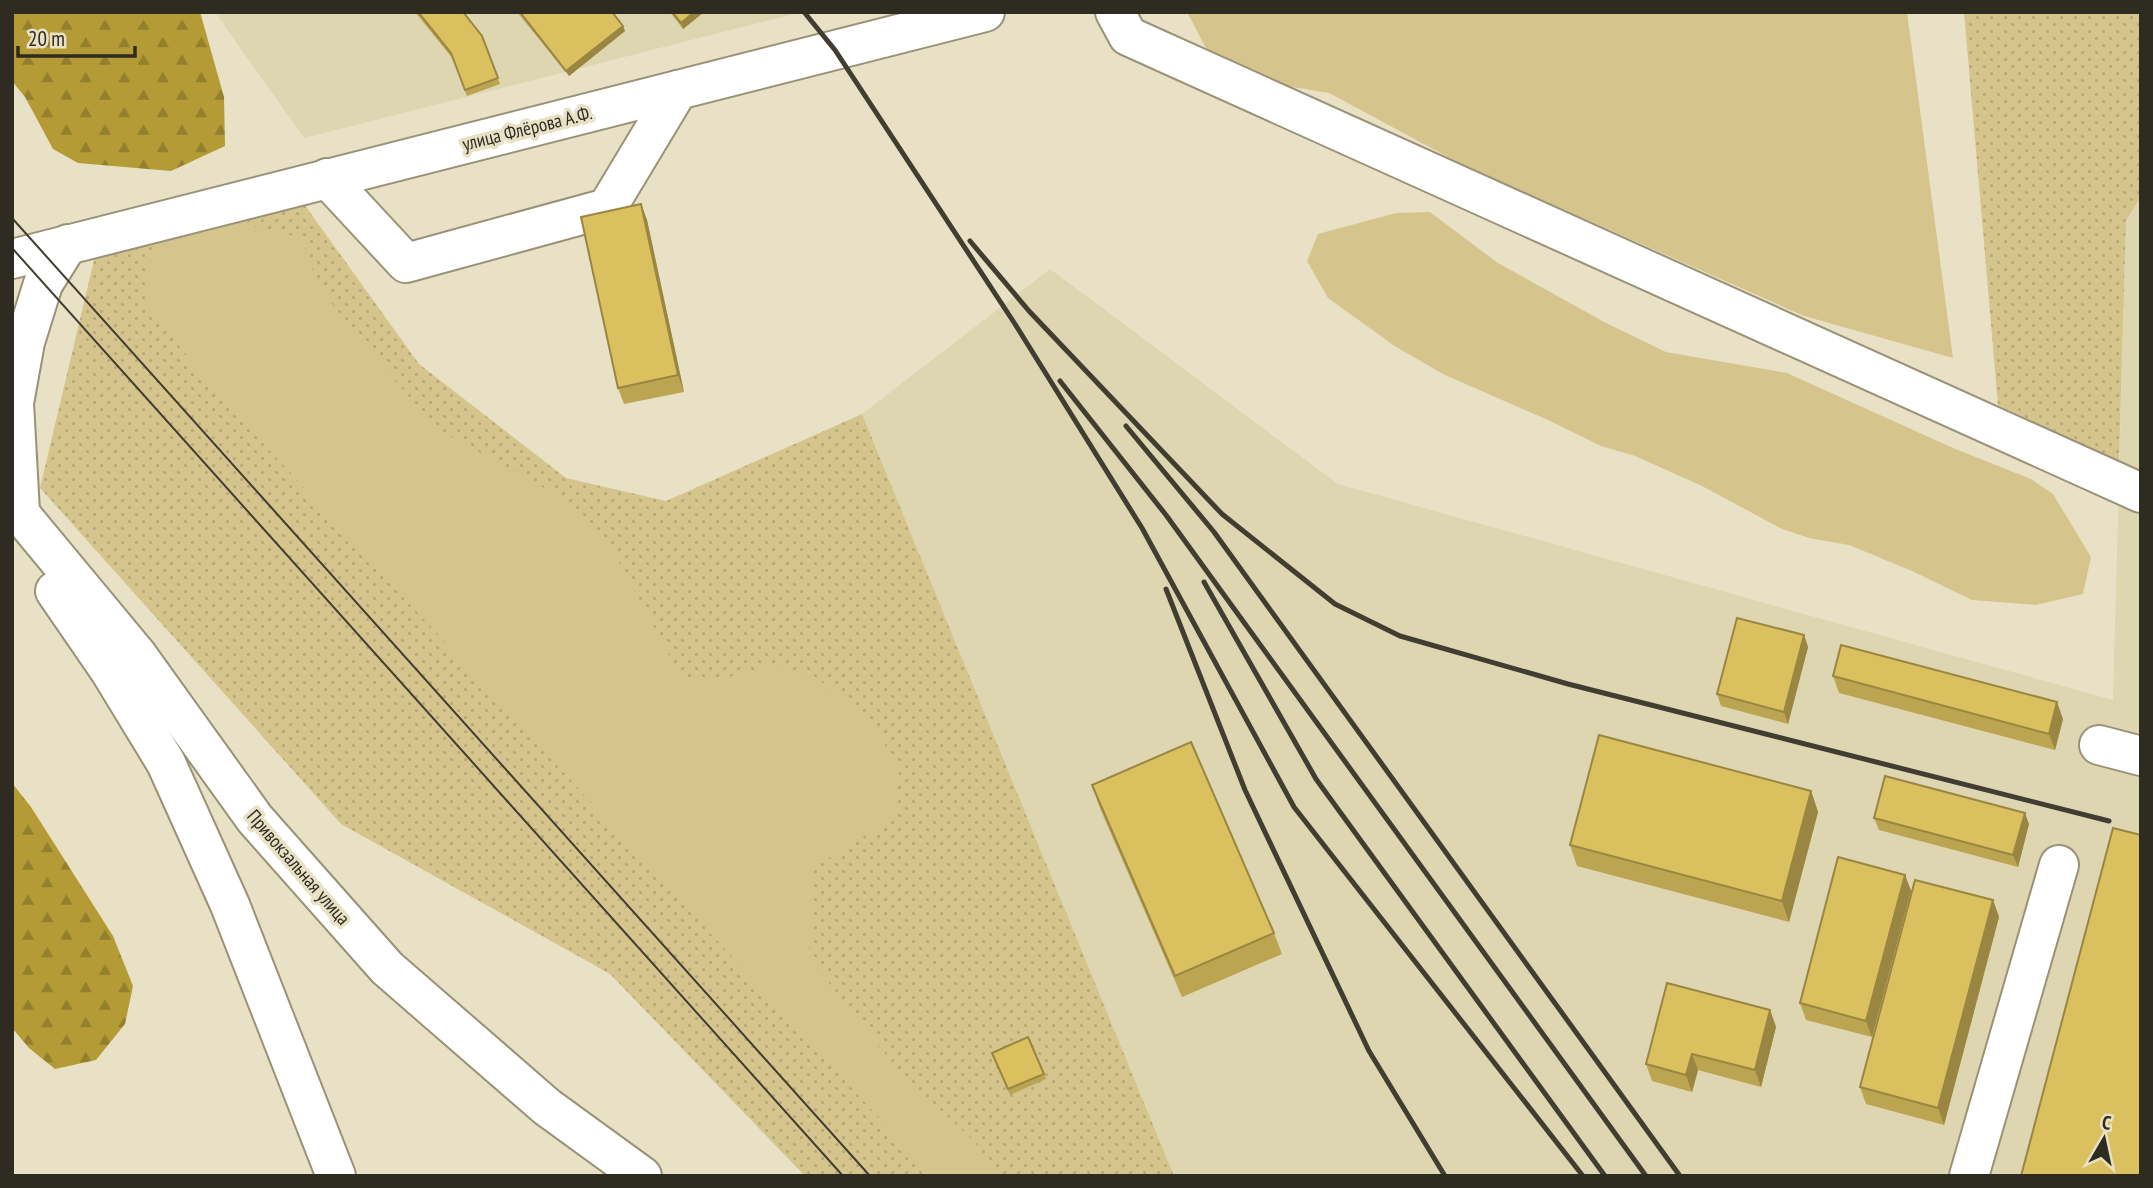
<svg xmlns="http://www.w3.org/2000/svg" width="2153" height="1188" font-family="'PT Sans Narrow',sans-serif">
  <defs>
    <pattern id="grass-dots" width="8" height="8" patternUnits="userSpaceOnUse" patternTransform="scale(1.75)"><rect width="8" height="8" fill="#d5c58c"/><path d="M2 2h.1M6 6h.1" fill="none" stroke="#b7a978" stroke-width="1.8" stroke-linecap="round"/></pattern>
    <pattern id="forest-firs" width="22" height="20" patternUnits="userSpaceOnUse" patternTransform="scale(1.75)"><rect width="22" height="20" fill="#b49b35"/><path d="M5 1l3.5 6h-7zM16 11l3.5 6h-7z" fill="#937f2c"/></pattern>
  </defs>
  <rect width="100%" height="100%" fill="#e9e1c5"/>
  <g fill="#ded5b1">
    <polygon points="215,12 802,12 304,138"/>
    <polygon points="2141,197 2141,1176 1174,1176 862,414 1050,269 1338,484 2113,700 2126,220"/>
  </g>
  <g fill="url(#grass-dots)">
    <polygon points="1964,12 2141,12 2141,197 2126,220 2119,462 1998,405"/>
    <polygon points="304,204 419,364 566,478 666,501 862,414 1174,1176 805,1176 610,974 341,824 40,488 96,252"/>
  </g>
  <g fill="url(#forest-firs)">
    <polygon points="12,12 200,12 224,97 225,146 171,171 78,163 53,149 25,97 12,81"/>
    <polygon points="12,783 31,807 113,936 133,986 125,1024 96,1060 55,1069 29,1048 12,1028"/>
  </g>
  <g fill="#d5c58c">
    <polygon points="1187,12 1907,12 1953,358 1804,316 1461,164 1329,93 1250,80 1209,54"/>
    <polygon points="1430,212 1498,263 1606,323 1666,352 1787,373 1953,448 2031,479 2053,494 2091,557 2083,594 2036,605 1972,600 1912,571 1849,545 1809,538 1782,529 1702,486 1635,456 1601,446 1550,421 1445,375 1396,347 1328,298 1307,261 1318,234 1396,213"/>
    <polygon points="227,220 302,238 317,284 351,328 435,428 541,486 580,511 612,549 681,677 714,681 774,665 819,680 864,714 899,766 896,816 813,868 809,958 903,1076 972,1139 1001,1176 932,1176 202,376 160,321 146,306 148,263 156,243"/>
  </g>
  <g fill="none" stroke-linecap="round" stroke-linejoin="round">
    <defs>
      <g id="minor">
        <polyline points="1115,12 1128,36 2141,493"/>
        <polyline points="327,178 406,263 607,208 678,90"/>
        <polyline points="12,259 985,12"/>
        <polyline points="20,512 14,403 25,342 43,284 68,244"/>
        <polyline points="2099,745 2141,756"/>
        <polyline points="1969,1176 2059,865"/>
      </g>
      <g id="major">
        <polyline points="12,504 138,656 255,819 387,968 547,1107 642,1176"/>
        <polyline points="55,591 110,671 166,763 230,905 336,1176"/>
      </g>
    </defs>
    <use href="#minor" stroke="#999277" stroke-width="42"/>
    <use href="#major" stroke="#999277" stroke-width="42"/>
    <use href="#minor" stroke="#fff" stroke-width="38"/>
    <use href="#major" stroke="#fff" stroke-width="38"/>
    <g stroke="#413d31" stroke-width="2">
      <polyline points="12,218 870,1176"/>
      <polyline points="12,248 843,1176"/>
    </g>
    <g stroke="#413d31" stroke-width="5">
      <polyline points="804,12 835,50 1015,324 1142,528 1294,807 1583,1176"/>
      <polyline points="970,241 1029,311 1222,514 1335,604 1400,636 1568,684 2109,821"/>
      <polyline points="1060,381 1166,515 1646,1176"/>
      <polyline points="1126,426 1214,532 1680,1176"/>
      <polyline points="1204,582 1316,779 1605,1176"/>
      <polyline points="1166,589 1245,790 1369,1051 1445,1176"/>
    </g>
  </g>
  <g fill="#bba551">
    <polygon points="415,12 463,12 482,36 500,84 467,96 453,59"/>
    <polygon points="517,12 612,12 623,26 625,31 569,76"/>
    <polygon points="670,12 704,12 683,29"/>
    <polygon points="641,204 647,220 684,392 624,404 618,388"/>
    <polygon points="1804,635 1808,647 1788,724 1721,706 1717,694"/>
    <polygon points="1833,676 2063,719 2055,750 1839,693"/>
    <polygon points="1092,785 1274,933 1282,954 1182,997 1099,806"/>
    <polygon points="1811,791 1818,812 1789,922 1577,866 1570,845"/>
    <polygon points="1874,818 2029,824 2018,867 1879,830"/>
    <polygon points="1905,875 1911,891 1872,1037 1806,1020 1800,1003"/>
    <polygon points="1993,900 1999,917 1944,1125 1866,1104 1860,1087"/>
    <polygon points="1770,1010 1776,1027 1761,1087 1698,1070 1692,1092 1652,1081 1646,1064"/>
    <polygon points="1028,1037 1046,1079 1010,1095 994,1059"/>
  </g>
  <g fill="#998642">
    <polygon points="694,12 704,12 683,29 681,23"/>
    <polygon points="623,26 625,31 569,76 566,71"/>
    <polygon points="641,204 647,220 684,392 678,375"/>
    <polygon points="1804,635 1808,647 1788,724 1784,712"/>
    <polygon points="2057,702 2063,719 2055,750 2049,734"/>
    <polygon points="1811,791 1818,812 1789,922 1782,901"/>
    <polygon points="2025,813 2029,824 2018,867 2013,855"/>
    <polygon points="1905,875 1911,891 1872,1037 1866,1021"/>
    <polygon points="1993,900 1999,917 1944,1125 1938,1108"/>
    <polygon points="1770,1010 1776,1027 1761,1087 1755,1070"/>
    <polygon points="1692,1054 1698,1070 1692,1092 1686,1075"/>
  </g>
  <g fill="#dac05e" stroke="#998642" stroke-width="2">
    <polygon points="418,12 463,12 482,36 498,78 465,90 451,53"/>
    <polygon points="520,12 612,12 623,26 566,71"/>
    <polygon points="672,12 694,12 681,23"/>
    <polygon points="641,204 678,375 618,388 581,217"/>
    <polygon points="1737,618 1804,635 1784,712 1717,694"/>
    <polygon points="1841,645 2057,702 2049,734 1833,676"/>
    <polygon points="1599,735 1811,791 1782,901 1570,845"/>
    <polygon points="1191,742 1274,933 1175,976 1092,785"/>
    <polygon points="1885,776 2025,813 2013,855 1874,818"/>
    <polygon points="2113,828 2141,835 2141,1176 2021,1176"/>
    <polygon points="1838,857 1905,875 1866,1021 1800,1003"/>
    <polygon points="1915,880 1993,900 1938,1108 1860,1087"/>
    <polygon points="1667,983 1770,1010 1755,1070 1692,1054 1686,1075 1646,1064"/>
    <polygon points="1028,1037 1044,1074 1008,1089 992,1053"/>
  </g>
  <g text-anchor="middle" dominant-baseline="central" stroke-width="7" stroke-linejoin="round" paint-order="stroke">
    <g font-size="19" fill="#2e2b20" stroke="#e9e1c5">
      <text transform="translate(527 128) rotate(-14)">улица Флёрова А.Ф.</text>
      <text transform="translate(299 867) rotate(49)">Привокзальная улица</text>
    </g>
  </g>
  <rect width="2153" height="1188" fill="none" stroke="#2e2b20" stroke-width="28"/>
  <g transform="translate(2104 1139) rotate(9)" stroke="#e9e1c5" stroke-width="5" paint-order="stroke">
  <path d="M0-5L12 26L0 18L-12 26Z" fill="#2e2b20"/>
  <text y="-10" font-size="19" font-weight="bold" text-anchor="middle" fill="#2e2b20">С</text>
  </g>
  <path d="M18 46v10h117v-10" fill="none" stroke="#2e2b20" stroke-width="3.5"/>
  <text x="28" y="46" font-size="21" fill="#2e2b20" stroke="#e9e1c5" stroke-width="5" paint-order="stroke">20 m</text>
</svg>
